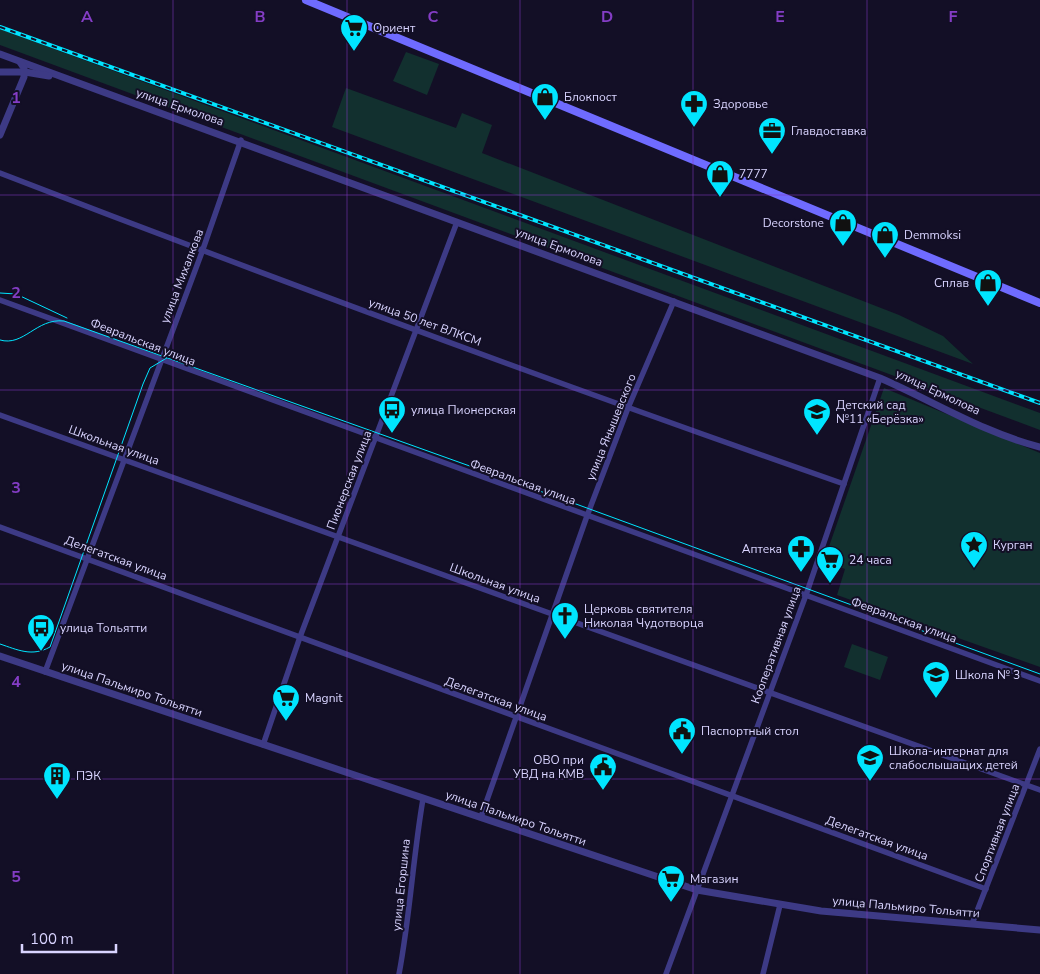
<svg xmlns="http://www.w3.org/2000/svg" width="1040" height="974" font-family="'Nunito Sans',sans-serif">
  <rect width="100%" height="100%" fill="#130f26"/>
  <g fill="#12302f">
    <polygon points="0,29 1040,413 1040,430 0,45"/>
    <polygon points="406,52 439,64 427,95 393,81"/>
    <polygon points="346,88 456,128 462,113 492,125 482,153 899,315 943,336 973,364 332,127"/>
    <polygon points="884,388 1040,453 1040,667 837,595 845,569 824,561"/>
    <polygon points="852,644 888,657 880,680 844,667"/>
  </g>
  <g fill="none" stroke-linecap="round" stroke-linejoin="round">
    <g stroke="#3d3a85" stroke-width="5.5">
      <path d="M0,173C280,281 561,385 844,484"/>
      <polyline points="0,300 1040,681"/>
      <polyline points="0,415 1040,790"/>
      <polyline points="0,527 986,889"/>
      <polyline points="45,672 202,252 241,140"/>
      <polyline points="263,745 300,637 457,222"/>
      <polyline points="481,817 587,516 628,408 674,301"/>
      <polyline points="972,924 1040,749"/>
      <path d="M399,974C410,916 413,857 423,799"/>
      <polyline points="666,974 806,595 880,378"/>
      <polyline points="763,974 780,905"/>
    </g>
    <g stroke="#3d3a85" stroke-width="7">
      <path d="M0,54C294,160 587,269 880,378C933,401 984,433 1040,447"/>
      <polyline points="0,72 25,72 49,76"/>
      <polyline points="0,135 24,77 24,68 20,62"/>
      <polyline points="0,656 697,890 821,911 1040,930"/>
    </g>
    <polyline stroke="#6f6bff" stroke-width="8" points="306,0 1040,303"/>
    <g stroke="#00e5ff" stroke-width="1">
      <polyline points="0,293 16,294 67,318"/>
      <path d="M0,340C24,347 36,318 64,321L576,504L1040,674"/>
      <path d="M0,644C18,650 32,657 50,647L143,384L150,368L170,356"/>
    </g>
    <defs>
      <polyline id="rail" points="0,27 1040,403"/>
    </defs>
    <use href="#rail" stroke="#00e5ff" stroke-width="4"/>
    <use href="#rail" stroke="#130f26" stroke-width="2" stroke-dasharray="5.5" stroke-linecap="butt"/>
  </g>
  <path fill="none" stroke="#843dc5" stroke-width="1" stroke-opacity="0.55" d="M173,0V974M347,0V974M520,0V974M693,0V974M867,0V974M0,195H1040M0,390H1040M0,584H1040M0,779H1040"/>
  <defs>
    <symbol id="supermarket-pin" viewBox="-11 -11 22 30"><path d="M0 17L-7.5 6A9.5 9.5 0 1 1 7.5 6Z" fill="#00e5ff" stroke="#130f26"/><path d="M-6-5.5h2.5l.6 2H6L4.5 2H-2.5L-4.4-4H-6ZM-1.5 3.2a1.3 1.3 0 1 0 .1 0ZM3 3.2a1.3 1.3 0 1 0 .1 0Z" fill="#111"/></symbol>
    <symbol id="shop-pin" viewBox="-11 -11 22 30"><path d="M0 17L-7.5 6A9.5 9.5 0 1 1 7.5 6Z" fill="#00e5ff" stroke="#130f26"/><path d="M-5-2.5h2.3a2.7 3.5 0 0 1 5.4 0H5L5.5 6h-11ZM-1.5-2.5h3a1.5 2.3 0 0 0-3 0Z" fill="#111"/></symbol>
    <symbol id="pharmacy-pin" viewBox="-11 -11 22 30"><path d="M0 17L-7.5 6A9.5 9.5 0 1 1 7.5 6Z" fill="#00e5ff" stroke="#130f26"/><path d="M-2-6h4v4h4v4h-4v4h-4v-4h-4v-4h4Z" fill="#111"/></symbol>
    <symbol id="office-pin" viewBox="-11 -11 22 30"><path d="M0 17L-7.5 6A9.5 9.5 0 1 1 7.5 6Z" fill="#00e5ff" stroke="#130f26"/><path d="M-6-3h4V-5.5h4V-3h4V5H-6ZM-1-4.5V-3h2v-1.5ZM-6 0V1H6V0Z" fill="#111"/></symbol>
    <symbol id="bus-pin" viewBox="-11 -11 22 30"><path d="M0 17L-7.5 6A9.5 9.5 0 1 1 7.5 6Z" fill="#00e5ff" stroke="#130f26"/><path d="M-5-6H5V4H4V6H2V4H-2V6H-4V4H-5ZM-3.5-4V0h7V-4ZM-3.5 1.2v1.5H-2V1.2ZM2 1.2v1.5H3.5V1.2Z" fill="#111"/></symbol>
    <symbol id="school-pin" viewBox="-11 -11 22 30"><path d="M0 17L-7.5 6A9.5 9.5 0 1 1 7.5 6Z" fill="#00e5ff" stroke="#130f26"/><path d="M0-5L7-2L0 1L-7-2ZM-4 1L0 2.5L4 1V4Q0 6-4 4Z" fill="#111"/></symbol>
    <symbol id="sight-pin" viewBox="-11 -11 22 30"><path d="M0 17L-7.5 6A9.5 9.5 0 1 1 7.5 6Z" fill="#00e5ff" stroke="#130f26"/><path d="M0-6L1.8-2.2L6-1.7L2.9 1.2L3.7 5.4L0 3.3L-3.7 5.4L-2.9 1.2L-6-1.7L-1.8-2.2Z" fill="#111"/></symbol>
    <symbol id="church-pin" viewBox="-11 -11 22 30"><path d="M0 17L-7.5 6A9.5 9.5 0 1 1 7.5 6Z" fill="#00e5ff" stroke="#130f26"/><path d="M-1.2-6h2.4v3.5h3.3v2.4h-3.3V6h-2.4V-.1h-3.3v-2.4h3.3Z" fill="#111"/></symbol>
    <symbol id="civic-pin" viewBox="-11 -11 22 30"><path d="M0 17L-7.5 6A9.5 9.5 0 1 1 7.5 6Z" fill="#00e5ff" stroke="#130f26"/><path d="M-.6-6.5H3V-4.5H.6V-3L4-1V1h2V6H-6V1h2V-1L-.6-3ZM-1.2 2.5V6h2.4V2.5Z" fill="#111"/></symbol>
    <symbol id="building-pin" viewBox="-11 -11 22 30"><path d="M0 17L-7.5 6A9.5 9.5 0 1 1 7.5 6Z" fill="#00e5ff" stroke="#130f26"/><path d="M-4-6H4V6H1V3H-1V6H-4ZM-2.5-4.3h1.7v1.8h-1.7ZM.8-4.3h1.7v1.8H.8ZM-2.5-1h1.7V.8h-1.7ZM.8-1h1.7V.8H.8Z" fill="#111"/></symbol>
  </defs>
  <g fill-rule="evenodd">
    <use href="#supermarket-pin" x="338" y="12" width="32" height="43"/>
    <use href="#shop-pin" x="529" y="81" width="32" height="43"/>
    <use href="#pharmacy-pin" x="678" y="88" width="32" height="43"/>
    <use href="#office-pin" x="756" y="115" width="32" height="43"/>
    <use href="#shop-pin" x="704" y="158" width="32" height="43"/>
    <use href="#shop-pin" x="827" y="207" width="32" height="43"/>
    <use href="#shop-pin" x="869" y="219" width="32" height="43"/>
    <use href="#shop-pin" x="972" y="267" width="32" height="43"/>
    <use href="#bus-pin" x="376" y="394" width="32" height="43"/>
    <use href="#school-pin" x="801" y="396" width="32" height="43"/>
    <use href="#sight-pin" x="958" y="529" width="32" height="43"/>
    <use href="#pharmacy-pin" x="785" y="533" width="32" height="43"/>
    <use href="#supermarket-pin" x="814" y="544" width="32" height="43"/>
    <use href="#church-pin" x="549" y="600" width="32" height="43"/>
    <use href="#bus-pin" x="25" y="612" width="32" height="43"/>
    <use href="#school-pin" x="920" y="659" width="32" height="43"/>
    <use href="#supermarket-pin" x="270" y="682" width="32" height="43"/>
    <use href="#civic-pin" x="666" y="715" width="32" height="43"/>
    <use href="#school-pin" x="854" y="742" width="32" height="43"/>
    <use href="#civic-pin" x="587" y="751" width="32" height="43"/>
    <use href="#building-pin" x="41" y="760" width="32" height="43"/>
    <use href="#supermarket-pin" x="655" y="863" width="32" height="43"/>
  </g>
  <g text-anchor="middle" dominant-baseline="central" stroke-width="4" stroke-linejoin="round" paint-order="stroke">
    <g font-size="12" fill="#d9d4ff" stroke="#130f26" text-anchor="start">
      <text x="373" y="28">Ориент</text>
      <text x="564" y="97">Блокпост</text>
      <text x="713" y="104">Здоровье</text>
      <text x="791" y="131">Главдоставка</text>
      <text x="739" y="174">7777</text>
      <text x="824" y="223" text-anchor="end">Decorstone</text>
      <text x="904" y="235">Demmoksi</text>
      <text x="969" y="283" text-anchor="end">Сплав</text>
      <text x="836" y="405">Детский сад<tspan x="836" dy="14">№11 «Берёзка»</tspan></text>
      <text x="411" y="410">улица Пионерская</text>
      <text x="993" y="545">Курган</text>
      <text x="782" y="549" text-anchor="end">Аптека</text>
      <text x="849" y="560">24 часа</text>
      <text x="584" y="609">Церковь святителя<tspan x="584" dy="14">Николая Чудотворца</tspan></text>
      <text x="60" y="628">улица Тольятти</text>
      <text x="955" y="675">Школа № 3</text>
      <text x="305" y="698">Magnit</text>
      <text x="701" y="731">Паспортный стол</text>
      <text x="889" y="751">Школа-интернат для<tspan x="889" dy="14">слабослышащих детей</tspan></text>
      <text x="584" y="760" text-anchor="end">ОВО при<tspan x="584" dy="14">УВД на КМВ</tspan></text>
      <text x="76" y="776">ПЭК</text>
      <text x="690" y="879">Магазин</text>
    </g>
    <g font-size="12" fill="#d9d4ff" stroke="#130f26">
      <text transform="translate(180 107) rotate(19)">улица Ермолова</text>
      <text transform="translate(559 247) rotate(20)">улица Ермолова</text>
      <text transform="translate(182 276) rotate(-69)">улица Михалкова</text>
      <text transform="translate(425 322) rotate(20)">улица 50 лет ВЛКСМ</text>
      <text transform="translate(143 342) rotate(21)">Февральская улица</text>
      <text transform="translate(938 392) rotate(25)">улица Ермолова</text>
      <text transform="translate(611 427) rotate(-68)">улица Янышевского</text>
      <text transform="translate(114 445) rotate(20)">Школьная улица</text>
      <text transform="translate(349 480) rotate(-69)">Пионерская улица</text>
      <text transform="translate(523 482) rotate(20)">Февральская улица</text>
      <text transform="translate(116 558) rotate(20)">Делегатская улица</text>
      <text transform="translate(495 583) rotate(20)">Школьная улица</text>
      <text transform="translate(904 620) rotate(20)">Февральская улица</text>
      <text transform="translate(776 645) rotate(-70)">Кооперативная улица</text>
      <text transform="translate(132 689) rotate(19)">улица Пальмиро Тольятти</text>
      <text transform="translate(496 699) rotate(20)">Делегатская улица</text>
      <text transform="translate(516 818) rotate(19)">улица Пальмиро Тольятти</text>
      <text transform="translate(997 833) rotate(-69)">Спортивная улица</text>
      <text transform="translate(877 838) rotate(20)">Делегатская улица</text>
      <text transform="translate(401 885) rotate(-84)">улица Егоршина</text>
      <text transform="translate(906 907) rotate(5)">улица Пальмиро Тольятти</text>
    </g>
  </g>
  <g font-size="16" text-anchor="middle" font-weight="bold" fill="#843dc5" stroke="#130f26" stroke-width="4" stroke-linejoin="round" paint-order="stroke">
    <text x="87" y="22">A</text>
    <text x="260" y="22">B</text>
    <text x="433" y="22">C</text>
    <text x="607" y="22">D</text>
    <text x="780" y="22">E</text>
    <text x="953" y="22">F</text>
    <text x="16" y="103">1</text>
    <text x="16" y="298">2</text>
    <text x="16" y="493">3</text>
    <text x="16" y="687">4</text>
    <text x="16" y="882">5</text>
  </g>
  <path d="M22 944v8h94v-8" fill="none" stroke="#d9d4ff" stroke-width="2.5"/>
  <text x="30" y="944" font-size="15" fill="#d9d4ff" stroke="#130f26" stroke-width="4" paint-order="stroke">100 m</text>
</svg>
